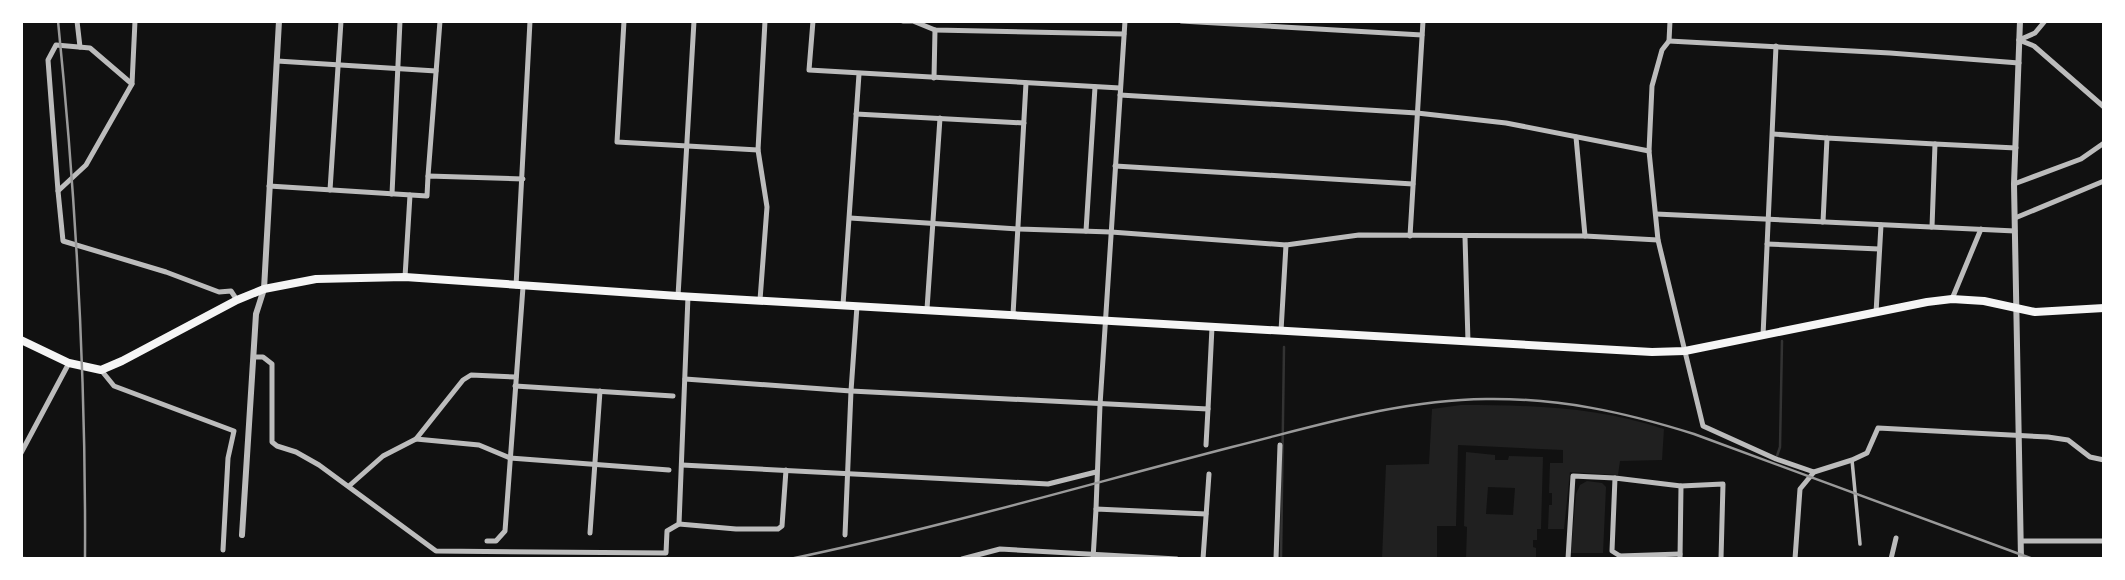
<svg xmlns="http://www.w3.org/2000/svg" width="2125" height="580" font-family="'IBM Plex Sans',sans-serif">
  <rect width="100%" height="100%" fill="#111"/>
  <g fill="#202020" fill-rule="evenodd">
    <path d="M1461,405C1531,405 1598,407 1664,429L1662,460L1620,461L1618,475L1570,472L1564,529H1548L1549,505H1552V493H1549L1550,463H1563V450L1458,445L1456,526H1437V559H1382L1386,465L1429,464L1432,409Z"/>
    <path d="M1466,452L1495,455V460H1508L1509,456L1543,457L1541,529H1537V540H1533V547L1536,548V559H1466L1467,527L1464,526ZM1488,487L1515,488L1513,515L1486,514Z"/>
    <polygon points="1587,481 1602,483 1606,487 1603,553 1571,553 1576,494 1580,485"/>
  </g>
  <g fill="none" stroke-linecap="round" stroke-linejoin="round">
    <g stroke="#333" stroke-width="2.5">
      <polyline points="1776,459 1780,447 1782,341"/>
      <polyline points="1281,559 1284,347"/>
    </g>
    <polyline stroke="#bcbcbc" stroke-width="3.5" points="1852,460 1860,544"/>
    <g stroke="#bcbcbc" stroke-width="5">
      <polyline points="77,21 80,47"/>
      <polyline points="135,21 132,84 86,165 58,191 63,241 166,272 219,292 231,291 237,300"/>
      <polyline points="624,21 617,142 758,150"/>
      <polyline points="813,21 809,70 1120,88"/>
      <polyline points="903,21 913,21 935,30 1124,34"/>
      <polyline points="1181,21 1422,35"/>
      <polyline points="1670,21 1669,41 1662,50 1652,86 1649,151 1658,240 1703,426 1776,459 1814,472"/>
      <polyline points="2019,40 2034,46 2104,107"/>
      <polyline points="2019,40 2035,33 2045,21"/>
      <polyline points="1669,41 1890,53 2019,63"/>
      <polyline points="277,61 436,71"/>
      <polyline points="934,78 935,30"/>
      <polyline points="1120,95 1417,113 1506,123 1649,151"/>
      <polyline points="856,114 1024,123"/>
      <polyline points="1773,134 1827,138"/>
      <polyline points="1576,137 1585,236"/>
      <polyline points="1115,166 1413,184"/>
      <polyline points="428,176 440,21"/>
      <polyline points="2014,184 2081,159 2104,143"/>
      <polyline points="269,186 427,196 428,176 523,179"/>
      <polyline points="330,190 341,21"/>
      <polyline points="58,191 48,60 56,45 90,48 132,84"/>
      <polyline points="392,194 400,21"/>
      <polyline points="1656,214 2015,231"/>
      <polyline points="850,218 1019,229 1111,232 1286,245 1359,235 1585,236 1658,240"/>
      <polyline points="2015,218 2104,181"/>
      <polyline points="1823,222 1827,138 1935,144"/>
      <polyline points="1932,227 1935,144 2016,148"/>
      <polyline points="1086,231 1095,87"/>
      <polyline points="1410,236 1423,21"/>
      <polyline points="1465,237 1468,342"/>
      <polyline points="1767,244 1879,249"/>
      <polyline points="405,277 410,195"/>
      <polyline points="516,286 530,21"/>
      <polyline points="678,296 694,21"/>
      <polyline points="1952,299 1981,229"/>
      <polyline points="760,300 767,207 758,150 765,21"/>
      <polyline points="843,305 859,74"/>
      <polyline points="927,309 940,118"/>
      <polyline points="1876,313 1881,225"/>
      <polyline points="1013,315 1026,83"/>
      <polyline points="1281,331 1286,245"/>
      <polyline points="1763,336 1776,46"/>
      <polyline points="254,357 263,357 272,364 272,442 277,446 296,452 319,465 436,551 666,553 667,531 679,524 688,296"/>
      <polyline points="101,370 114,386 234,431 228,458 223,550"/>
      <polyline points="685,379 851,391 1208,409 1212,327"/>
      <polyline points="515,386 673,396"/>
      <polyline points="416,439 479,445 510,458 669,470"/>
      <polyline points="1206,445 1208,409"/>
      <polyline points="21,453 69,363"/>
      <polyline points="682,465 1048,484 1096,472"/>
      <polyline points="349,486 383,456 416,439 463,380 471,375 516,377"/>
      <polyline points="1096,509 1100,405 1125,21"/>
      <polyline points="679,524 736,529 778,529 782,526 786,470"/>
      <polyline points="590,533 600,391"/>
      <polyline points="845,535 851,391 857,306"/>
      <polyline points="487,541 496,541 505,531 523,287"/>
      <polyline points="2021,541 2104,541"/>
      <polyline points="1620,556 1680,554"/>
      <polyline points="962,559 1000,549 1177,559"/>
      <polyline points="1093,559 1096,509 1206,514"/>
      <polyline points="1203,559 1209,474"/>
      <polyline points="1276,559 1280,445"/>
      <polyline points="1568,559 1573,476 1615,478"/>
      <polyline points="1620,559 1620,556 1612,551 1615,478 1681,486 1723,484 1721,559"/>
      <polyline points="1680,559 1681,486"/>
      <polyline points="1795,559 1800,489 1814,472 1852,460 1867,453 1878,428 2048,437 2068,440 2090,457 2104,460"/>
      <polyline points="1891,559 1896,538"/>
    </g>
    <g stroke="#bcbcbc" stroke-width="6">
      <polyline points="2020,21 2014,184 2021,559"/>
      <polyline points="242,535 256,314 264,289 279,21"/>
    </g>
    <polyline stroke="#f5f5f5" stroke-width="8" points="21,340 69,363 101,370 122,361 237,300 264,289 316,279 405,277 678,296 1652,352 1685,351 1927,302 1952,299 1984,301 2035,312 2104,308"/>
    <g stroke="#9a9a9a" stroke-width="2.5">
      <path d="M58,21C76,199 86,380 85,559"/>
      <polyline points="21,558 44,559"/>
      <path d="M790,559C939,528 1085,485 1232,447C1316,426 1399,400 1486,399C1560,398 1624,412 1694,434L2033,559"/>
    </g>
  </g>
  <rect width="2125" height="580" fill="none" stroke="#ffffff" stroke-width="46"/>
</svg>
